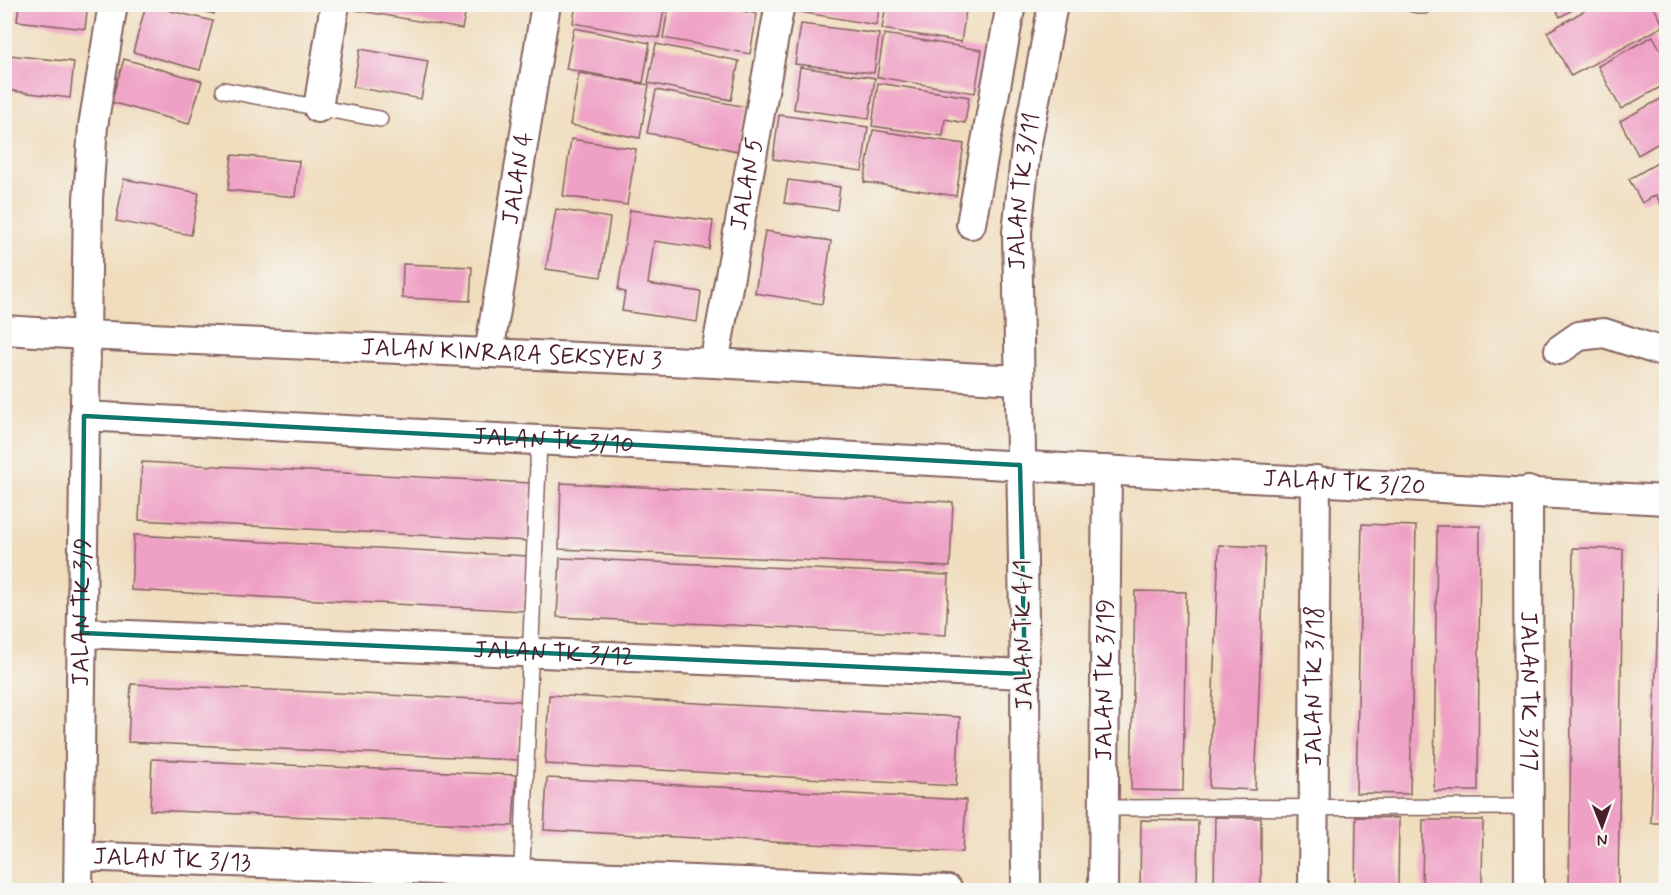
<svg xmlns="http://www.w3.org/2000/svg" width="1671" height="895" font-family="Mynerve,sans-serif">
  <rect width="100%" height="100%" fill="#f6f6f2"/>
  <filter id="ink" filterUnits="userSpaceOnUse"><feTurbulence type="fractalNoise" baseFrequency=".0167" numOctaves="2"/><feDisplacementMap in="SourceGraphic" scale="12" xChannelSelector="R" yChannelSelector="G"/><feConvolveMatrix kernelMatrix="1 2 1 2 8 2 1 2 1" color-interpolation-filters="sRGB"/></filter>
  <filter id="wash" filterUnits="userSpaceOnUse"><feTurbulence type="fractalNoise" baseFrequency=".008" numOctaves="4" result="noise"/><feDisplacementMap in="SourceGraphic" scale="24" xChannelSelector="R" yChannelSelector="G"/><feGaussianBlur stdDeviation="1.35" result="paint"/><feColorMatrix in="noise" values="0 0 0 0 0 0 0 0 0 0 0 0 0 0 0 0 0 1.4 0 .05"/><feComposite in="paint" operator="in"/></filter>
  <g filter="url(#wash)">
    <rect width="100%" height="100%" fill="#f0ddbd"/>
    <g id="blocks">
      <g fill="#efa0c5">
        <polygon points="19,4 88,4 85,29 17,21"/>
        <polygon points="179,4 216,4 214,14"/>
        <polygon points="351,4 467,4 462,29 350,9"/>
        <polygon points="576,4 665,4 659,38 573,23"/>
        <polygon points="669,4 706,4 757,14 750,54 663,38"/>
        <polygon points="886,4 967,4 961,42 882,29"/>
        <polygon points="1553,4 1583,4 1560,17"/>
        <polygon points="1596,4 1652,4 1664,26 1571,76 1547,32"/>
        <polygon points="146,5 213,21 200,70 133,52"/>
        <polygon points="795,5 880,5 876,25 794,11"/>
        <polygon points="801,24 879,34 874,73 795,64"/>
        <polygon points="574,28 650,43 643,83 566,69"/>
        <polygon points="884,34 982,50 975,93 877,77"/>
        <polygon points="1653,36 1664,56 1666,55 1666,84 1621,109 1598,66"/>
        <polygon points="656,44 739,61 731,100 648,83"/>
        <polygon points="360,49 428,61 421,99 353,87"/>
        <polygon points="9,55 74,62 70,98 5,90"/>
        <polygon points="124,59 202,81 189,124 111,102"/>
        <polygon points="800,67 875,78 869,119 794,109"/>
        <polygon points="579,73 649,85 640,138 570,125"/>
        <polygon points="878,83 969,97 965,123 945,119 943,136 872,126"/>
        <polygon points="656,90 747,107 738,151 647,133"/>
        <polygon points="1666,96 1666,139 1638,155 1620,121"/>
        <polygon points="779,115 868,127 862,171 773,159"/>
        <polygon points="873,130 964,144 956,196 864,182"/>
        <polygon points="571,139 636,149 627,205 563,196"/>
        <polygon points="232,155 299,161 295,197 228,190"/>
        <polygon points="1666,158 1666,209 1664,210 1656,195 1642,203 1629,179"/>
        <polygon points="124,179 199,193 191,235 116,221"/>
        <polygon points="788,180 840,187 837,210 784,203"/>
        <polygon points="556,209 610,218 601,277 546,269"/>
        <polygon points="630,210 713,221 709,249 654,241 648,284 701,292 697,322 622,311 625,292 618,290"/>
        <polygon points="765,231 831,241 822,304 755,293"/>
        <polygon points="403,264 472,267 470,301 402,298"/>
        <polygon points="142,462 531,483 528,541 139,520"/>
        <polygon points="561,483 953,502 950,567 559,549"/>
        <polygon points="1362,524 1416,526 1410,794 1356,793"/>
        <polygon points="1437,526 1480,526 1478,791 1434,791"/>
        <polygon points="134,535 528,556 525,611 131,590"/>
        <polygon points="1219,545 1265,547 1255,790 1209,788"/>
        <polygon points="1573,548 1623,549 1618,890 1569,890"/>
        <polygon points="1660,548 1666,548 1666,823 1651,823"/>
        <polygon points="560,558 949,575 946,635 557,617"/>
        <polygon points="1135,591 1186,592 1183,791 1131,790"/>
        <polygon points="131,684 521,701 518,760 128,742"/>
        <polygon points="549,695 960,717 956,786 545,764"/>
        <polygon points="152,759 516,775 513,826 150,810"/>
        <polygon points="547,778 966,800 963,852 544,830"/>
        <polygon points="1215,817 1261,818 1261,890 1214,890"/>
        <polygon points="1356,817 1399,818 1398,890 1355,890"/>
        <polygon points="1141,820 1198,821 1197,890 1140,890"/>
        <polygon points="1423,820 1483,820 1482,890 1422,890"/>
      </g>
    </g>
  </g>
  <g filter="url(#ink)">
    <use href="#blocks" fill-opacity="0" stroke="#84625e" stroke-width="1.5"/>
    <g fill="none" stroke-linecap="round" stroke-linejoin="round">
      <defs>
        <g id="lane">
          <polyline points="1413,4 1423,6 1424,4"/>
          <polyline points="224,90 380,119"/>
          <polyline points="1104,808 1529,807"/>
          <polyline points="521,890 539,440"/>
        </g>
        <g id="street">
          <polyline points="318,108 335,4"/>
          <polyline points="971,224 1011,4"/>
          <path id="s1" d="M4,330L85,335L714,363L1018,380"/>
          <polyline points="1559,350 1579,336 1604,333 1666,353"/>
          <path id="s2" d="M489,353L546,4"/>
          <path id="s3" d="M714,363L780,4"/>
          <path id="s4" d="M84,416L1666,500"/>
          <path id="s5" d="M1528,491L1529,890"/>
          <path id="s6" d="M82,633L1025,674"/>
          <path id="s7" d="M79,856L948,890"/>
          <path id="s8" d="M78,890L88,199L93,126L113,4"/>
          <path id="s9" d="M1026,890L1025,674L1017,232L1026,148L1053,4"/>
          <path id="s10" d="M1103,890L1107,470"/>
          <path id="s11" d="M1313,890L1316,480"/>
        </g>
      </defs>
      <use href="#lane" stroke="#84625e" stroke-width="18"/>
      <use href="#street" stroke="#84625e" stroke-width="32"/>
      <use href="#lane" stroke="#fff" stroke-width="15"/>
      <use href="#street" stroke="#fff" stroke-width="28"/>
    </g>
  </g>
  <path fill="none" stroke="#0f766e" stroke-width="4.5" stroke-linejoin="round" d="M84,416L1020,465L1025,674L82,633Z"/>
  <g text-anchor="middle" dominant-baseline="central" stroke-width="5" stroke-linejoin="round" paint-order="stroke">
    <g font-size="24" fill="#4a1f2b" stroke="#f6f6f2">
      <text stroke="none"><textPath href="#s2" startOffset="177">JALAN 4</textPath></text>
      <text stroke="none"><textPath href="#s3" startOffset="182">JALAN 5</textPath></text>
      <text stroke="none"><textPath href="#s9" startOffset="699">JALAN TK 3/11</textPath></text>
      <text stroke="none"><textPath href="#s1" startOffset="508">JALAN KINRARA SEKSYEN 3</textPath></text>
      <text stroke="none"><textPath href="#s4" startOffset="470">JALAN TK 3/10</textPath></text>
      <text stroke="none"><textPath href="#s4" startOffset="1262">JALAN TK 3/20</textPath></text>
      <text stroke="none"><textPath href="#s8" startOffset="278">JALAN TK 3/9</textPath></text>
      <text transform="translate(1024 635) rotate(-91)">JALAN TK 4/1</text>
      <text stroke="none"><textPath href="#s6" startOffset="472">JALAN TK 3/12</textPath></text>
      <text stroke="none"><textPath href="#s10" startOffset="210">JALAN TK 3/19</textPath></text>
      <text stroke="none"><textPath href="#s11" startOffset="204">JALAN TK 3/18</textPath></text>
      <text stroke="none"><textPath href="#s5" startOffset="200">JALAN TK 3/17</textPath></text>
      <text stroke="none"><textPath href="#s7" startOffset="93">JALAN TK 3/13</textPath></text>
    </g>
  </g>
  <rect width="1671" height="895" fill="none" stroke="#f6f6f2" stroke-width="24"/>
  <g transform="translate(1602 826) rotate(179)" stroke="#f6f6f2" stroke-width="4.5" paint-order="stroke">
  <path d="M0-4.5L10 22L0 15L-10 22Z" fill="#4a1f2b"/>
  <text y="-9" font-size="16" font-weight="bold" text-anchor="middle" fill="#4a1f2b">N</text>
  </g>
</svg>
